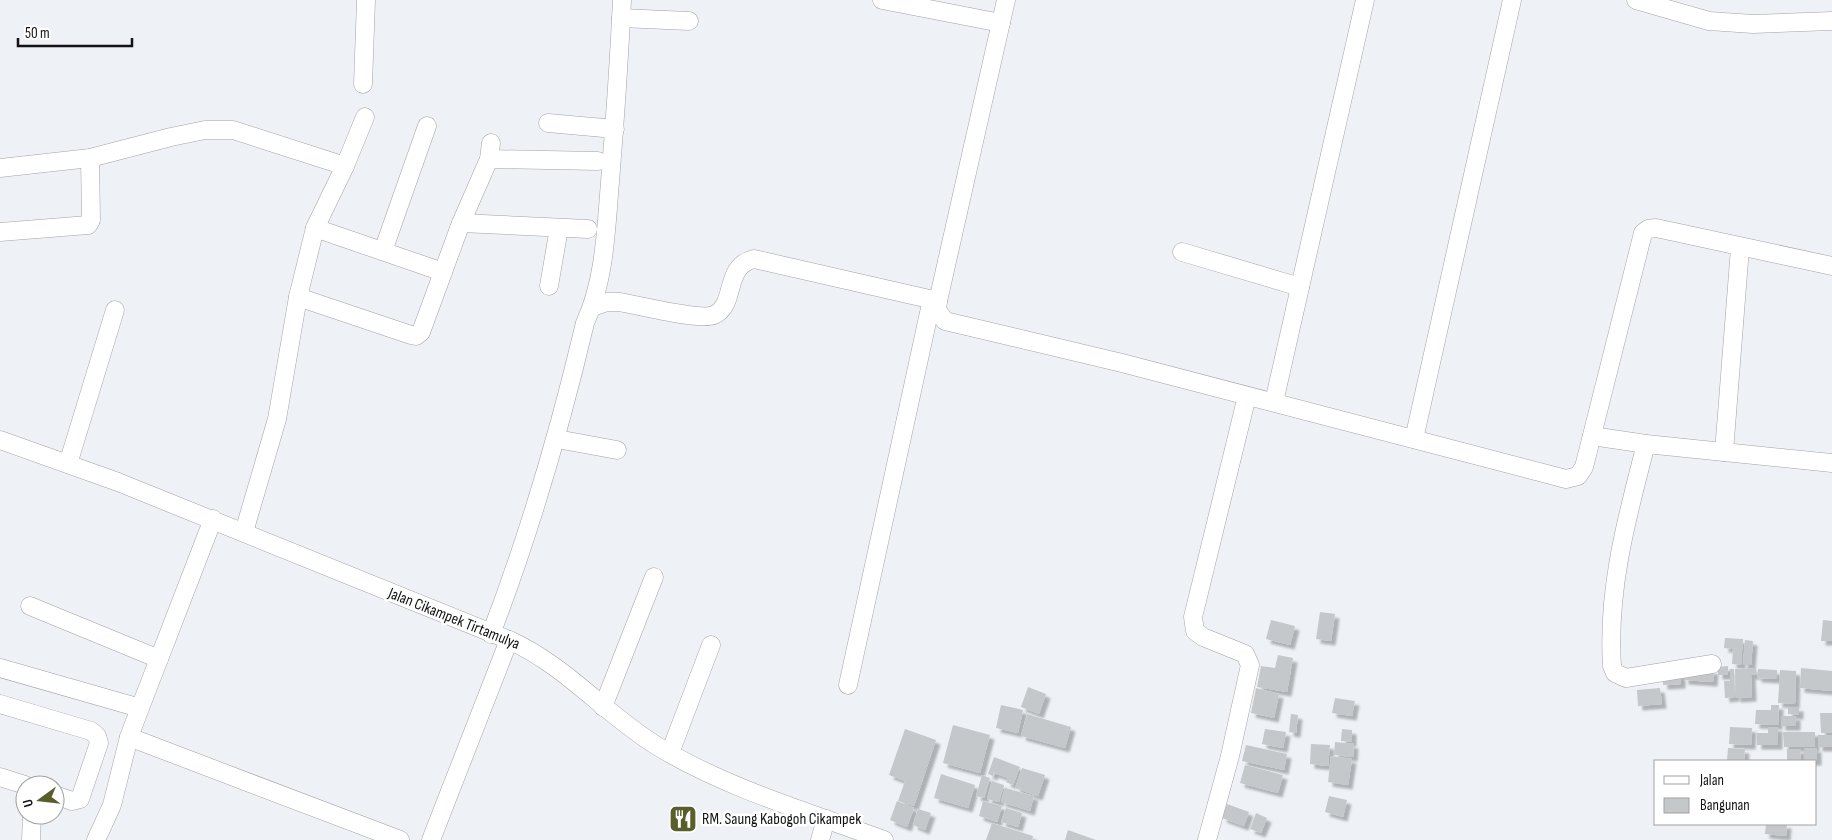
<svg xmlns="http://www.w3.org/2000/svg" width="1832" height="840" font-family="'Sofia Sans Condensed',sans-serif">
  <defs>
    <filter id="shadow"><feDropShadow dx="4.5" dy="4.5" stdDeviation="1" flood-color="#0004"/></filter>
  </defs>
  <rect width="100%" height="100%" fill="#eef1f5"/>
  <g fill="#c4c8cb" filter="url(#shadow)">
    <polygon points="1320,612 1335,614 1331,641 1316,639"/>
    <polygon points="1271,620 1295,626 1290,645 1266,639"/>
    <polygon points="1823,620 1832,621 1832,641 1821,641"/>
    <polygon points="1725,638 1743,639 1741,665 1732,664 1733,649 1724,648"/>
    <polygon points="1745,640 1753,641 1751,665 1743,665"/>
    <polygon points="1278,655 1293,658 1287,692 1257,687 1261,666 1275,668"/>
    <polygon points="1728,666 1728,675 1718,675 1718,667"/>
    <polygon points="1756,668 1757,675 1751,675 1752,697 1736,698 1735,669"/>
    <polygon points="1801,668 1832,671 1832,691 1800,688"/>
    <polygon points="1684,669 1714,670 1713,682 1684,680"/>
    <polygon points="1730,669 1734,669 1735,697 1725,698 1724,681 1730,681"/>
    <polygon points="1758,669 1777,670 1777,679 1757,678"/>
    <polygon points="1780,670 1796,671 1795,704 1778,703"/>
    <polygon points="1681,673 1681,684 1663,685 1663,674"/>
    <polygon points="1028,687 1046,694 1039,714 1021,707"/>
    <polygon points="1256,688 1279,694 1274,718 1251,713"/>
    <polygon points="1660,688 1662,704 1638,706 1637,690"/>
    <polygon points="1335,698 1355,701 1352,716 1332,713"/>
    <polygon points="1001,705 1023,710 1018,733 996,728"/>
    <polygon points="1771,705 1779,705 1778,725 1755,724 1756,710 1771,710"/>
    <polygon points="1788,707 1799,707 1799,715 1788,714"/>
    <polygon points="1820,713 1832,713 1832,733 1821,733"/>
    <polygon points="1027,714 1071,727 1065,748 1021,736"/>
    <polygon points="1291,714 1298,715 1296,733 1289,732"/>
    <rect x="1781" y="716" width="15" height="10"/>
    <polygon points="953,725 990,735 980,773 943,763"/>
    <polygon points="1730,727 1752,728 1751,745 1729,744"/>
    <polygon points="1768,727 1778,727 1778,745 1757,745 1757,733 1768,733"/>
    <polygon points="905,729 936,740 914,806 898,801 905,781 889,775"/>
    <polygon points="1265,729 1286,732 1283,748 1262,744"/>
    <polygon points="1342,729 1352,730 1352,742 1341,741"/>
    <polygon points="1783,732 1815,732 1815,747 1784,747"/>
    <rect x="1818" y="735" width="14" height="12"/>
    <polygon points="1335,742 1354,744 1353,757 1334,755"/>
    <polygon points="1311,744 1330,745 1328,766 1310,764"/>
    <polygon points="1246,745 1287,754 1284,770 1242,761"/>
    <polygon points="1728,748 1745,749 1744,761 1727,761"/>
    <rect x="1804" y="748" width="13" height="13"/>
    <polygon points="1787,749 1801,749 1800,761 1787,761"/>
    <polygon points="1331,756 1352,759 1348,785 1328,782"/>
    <polygon points="994,757 1020,767 1013,785 1006,782 1008,778 994,773 993,776 988,774"/>
    <polygon points="1245,765 1283,775 1278,793 1240,783"/>
    <polygon points="1022,768 1045,775 1038,796 1015,788"/>
    <polygon points="941,774 975,785 968,808 934,798"/>
    <polygon points="982,775 990,778 984,798 976,796"/>
    <polygon points="992,781 1004,785 999,802 987,799"/>
    <polygon points="1005,788 1034,796 1030,811 1001,802"/>
    <polygon points="1329,796 1347,800 1343,817 1325,812"/>
    <polygon points="897,801 914,808 907,827 890,820"/>
    <polygon points="983,801 1002,806 997,822 979,816"/>
    <polygon points="1227,804 1249,812 1244,826 1222,818"/>
    <polygon points="1006,808 1022,813 1018,827 1001,822"/>
    <polygon points="918,809 931,813 925,830 913,825"/>
    <polygon points="1256,813 1267,818 1261,833 1250,829"/>
    <polygon points="992,823 1033,836 1032,840 986,840"/>
    <polygon points="1766,824 1787,824 1786,836 1765,834"/>
    <polygon points="1068,830 1096,840 1065,840"/>
  </g>
  <g fill="none" stroke-linecap="round" stroke-linejoin="round">
    <defs>
      <g id="minor">
        <polyline points="882,0 1001,23"/>
        <polyline points="1006,0 938,301 937,310 945,321 1122,363 1566,479 1578,476 1584,467 1643,233 1648,229 1656,228 1832,266"/>
        <polyline points="1636,0 1709,21 1753,24 1832,21"/>
        <polyline points="621,18 689,21"/>
        <polyline points="363,84 366,0"/>
        <polyline points="548,123 615,129"/>
        <polyline points="489,159 598,161"/>
        <polyline points="0,168 90,158 171,137 205,130 233,130 345,166 365,117"/>
        <polyline points="461,223 588,229"/>
        <polyline points="315,228 443,272"/>
        <polyline points="0,232 88,225 91,220 90,158"/>
        <polyline points="383,251 427,126"/>
        <polyline points="1182,252 1300,287"/>
        <polyline points="549,286 559,228"/>
        <polyline points="298,297 411,335 416,336 421,332 461,223 489,159 491,143"/>
        <path d="M592,307L607,302H619C638,305 700,321 714,315C737,305 723,266 754,259L938,301"/>
        <polyline points="1274,402 1365,0"/>
        <polyline points="1592,436 1646,444 1832,463"/>
        <polyline points="557,439 617,450"/>
        <polyline points="1414,439 1512,0"/>
        <path d="M0,440L118,482L509,640C565,665 605,714 657,746C726,788 808,812 884,840"/>
        <path d="M1646,444C1627,517 1607,589 1612,666L1615,673L1626,678L1712,664"/>
        <polyline points="1724,452 1740,248"/>
        <polyline points="68,464 115,310"/>
        <polyline points="244,532 277,419 298,297 315,228 345,166"/>
        <polyline points="30,606 159,659"/>
        <path d="M491,634C530,532 560,429 585,323C605,280 606,229 610,182C615,121 619,61 622,0"/>
        <polyline points="0,668 140,708"/>
        <polyline points="848,685 932,299"/>
        <polyline points="0,704 91,731 97,736 99,743 80,799 72,801 55,795"/>
        <polyline points="603,707 654,577"/>
        <polyline points="129,737 400,840"/>
        <polyline points="670,753 711,645"/>
        <polyline points="0,777 25,785"/>
        <polyline points="31,840 32,815"/>
        <polyline points="96,840 112,805 129,737 140,708 213,519"/>
        <polyline points="431,840 509,640"/>
        <polyline points="820,840 826,819"/>
        <polyline points="1207,840 1230,756 1250,665 1245,654 1203,637 1195,631 1193,617 1247,396"/>
      </g>
    </defs>
    <use href="#minor" stroke="#a1a3a6" stroke-width="19"/>
    <use href="#minor" stroke="#fff" stroke-width="18"/>
  </g>
  <defs>
    <symbol id="restaurant-square" viewBox="-11 -11 22 22"><rect x="-9" y="-9" width="18" height="18" rx="4" fill="#595e2b" stroke="#fff"/><path d="M-5-6h1v4h1v-4h1v4h1v-4h1v5L-1.5 .5V6h-2V.5L-5-1ZM5-6V6H3V1.5H1.5Q1.5-4 5-6Z" fill="#fff"/></symbol>
  </defs>
  <g fill-rule="evenodd">
    <use href="#restaurant-square" x="667" y="803" width="32" height="32"/>
  </g>
  <g text-anchor="middle" dominant-baseline="central" stroke-width="5" stroke-linejoin="round" paint-order="stroke">
    <g font-size="16" fill="#131315" stroke="#fff">
      <text transform="translate(454 619) rotate(22)">Jalan Cikampek Tirtamulya</text>
    </g>
    <g font-size="16" fill="#131315" stroke="#fff" text-anchor="start">
      <text x="702" y="819">RM. Saung Kabogoh Cikampek</text>
    </g>
  </g>
  <rect x="1654" y="760" width="162" height="65" fill="#ffffff" stroke="#a1a1a1"/>
  <rect x="1664" y="776" width="25" height="8" fill="#ffffff" stroke="#a1a1a1"/>
  <text x="1700" y="785" font-size="15" fill="#131315">Jalan</text>
  <rect x="1664" y="798" width="25" height="15" fill="#c4c8cb" stroke="#a1a1a1"/>
  <text x="1700" y="810" font-size="15" fill="#131315">Bangunan</text>
  <g transform="translate(40 800) rotate(255)"><circle r="24" fill="#ffffff" stroke="#a1a1a1"/>
  <path d="M0-4L9 19L0 12L-9 19Z" fill="#595e2b"/>
  <text y="-8" font-size="14" font-weight="bold" text-anchor="middle" fill="#131315">U</text>
  </g>
  <path d="M18 38v8h114v-8" fill="none" stroke="#131315" stroke-width="2.5"/>
  <text x="25" y="38" font-size="15" fill="#131315" stroke="#ffffff" stroke-width="4" paint-order="stroke">50 m</text>
</svg>
